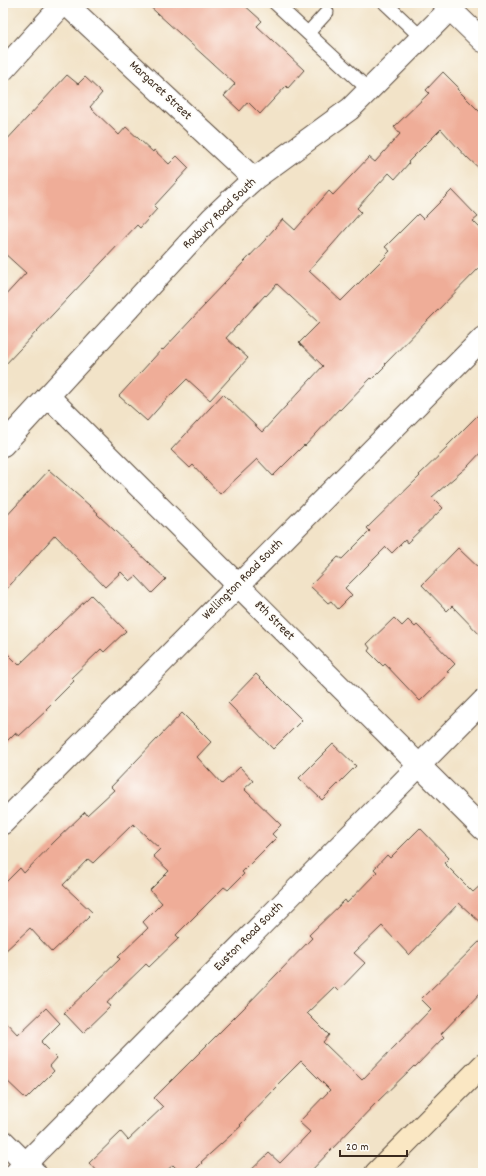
<svg xmlns="http://www.w3.org/2000/svg" width="486" height="1176" font-family="Dekko,sans-serif">
  <rect width="100%" height="100%" fill="#fdfcf7"/>
  <filter id="ink" filterUnits="userSpaceOnUse"><feTurbulence type="fractalNoise" baseFrequency=".025" numOctaves="2"/><feDisplacementMap in="SourceGraphic" scale="8" xChannelSelector="R" yChannelSelector="G"/><feConvolveMatrix kernelMatrix="1 2 1 2 8 2 1 2 1" color-interpolation-filters="sRGB"/></filter>
  <filter id="wash" filterUnits="userSpaceOnUse"><feTurbulence type="fractalNoise" baseFrequency=".012" numOctaves="4" result="noise"/><feDisplacementMap in="SourceGraphic" scale="16" xChannelSelector="R" yChannelSelector="G"/><feGaussianBlur stdDeviation="0.9" result="paint"/><feColorMatrix in="noise" values="0 0 0 0 0 0 0 0 0 0 0 0 0 0 0 0 0 1.4 0 .05"/><feComposite in="paint" operator="in"/></filter>
  <g filter="url(#wash)">
    <rect width="100%" height="100%" fill="#f2e3c8"/>
    <g id="blocks">
      <g fill="#efad98">
        <polygon points="146,3 242,3 262,21 257,26 304,70 288,88 286,86 260,114 248,102 240,111 224,96 235,84"/>
        <polygon points="443,72 458,87 457,89 483,115 483,172 467,157 467,158 441,129 408,162 409,163 395,179 389,173 357,208 361,212 309,271 341,301 386,256 385,256 390,251 385,247 418,214 423,219 452,190 478,217 473,221 483,231 483,264 385,364 386,365 372,379 371,378 340,410 339,409 305,446 304,445 273,476 257,459 220,494 193,465 190,468 171,450 223,394 262,432 323,366 299,343 319,323 277,284 266,296 265,295 226,338 248,358 210,400 187,379 172,394 171,394 147,421 119,396 162,349 163,350 205,305 204,304 266,239 266,238 283,219 295,230 329,191 333,195 369,157 375,162 400,134 394,127 429,93 426,90"/>
        <polygon points="67,75 78,84 85,77 102,93 90,107 119,135 126,127 153,152 154,150 169,164 177,156 189,168 154,206 157,209 140,228 137,225 3,367 3,298 26,273 3,252 3,144"/>
        <polygon points="483,410 483,450 468,466 432,497 443,508 407,543 405,540 392,553 386,547 345,588 352,595 338,609 331,601 328,603 310,586 338,557 342,559 370,531 367,528 420,476 419,475 448,447 447,446"/>
        <polygon points="49,470 98,513 97,514 166,579 152,593 136,576 130,581 121,572 105,587 55,535 3,593 3,520"/>
        <polygon points="458,548 483,572 483,638 452,606 447,611 422,585"/>
        <polygon points="91,595 126,631 104,652 101,649 71,678 74,681 46,709 47,710 19,736 15,733 3,745 3,649 19,665"/>
        <polygon points="394,618 402,626 408,620 415,627 417,625 455,664 447,672 449,673 420,701 385,664 383,666 368,651 370,648 367,644"/>
        <polygon points="256,674 302,720 273,749 228,703"/>
        <polygon points="182,713 211,742 197,757 222,784 240,767 253,781 244,789 281,825 272,834 276,838 242,872 244,874 228,890 224,887 176,935 179,938 149,967 146,964 114,995 107,1003 111,1006 83,1033 64,1013 120,959 118,957 148,928 143,922 162,903 150,890 169,871 153,856 160,849 133,824 93,863 88,859 63,885 92,912 88,916 89,917 52,952 30,928 3,953 3,885 20,868 24,873 54,842 85,812 87,815 114,790 111,787"/>
        <polygon points="333,744 356,766 322,800 299,778"/>
        <polygon points="420,828 449,858 444,863 473,892 483,883 483,925 459,903 409,955 382,926 354,953 365,963 338,991 334,987 307,1013 329,1035 323,1042 362,1080 431,1009 421,999 483,938 483,990 441,1034 444,1037 415,1067 414,1066 375,1104 309,1173 248,1173 269,1153 280,1163 310,1132 299,1122 330,1090 301,1061 276,1086 277,1087 240,1125 241,1126 201,1162 202,1163 192,1173 181,1173 173,1165 164,1173 98,1173 89,1163 121,1132 128,1140 163,1107 154,1098 243,1009 312,938 309,935 345,900 347,903 377,872 374,869 387,855 390,858"/>
        <polygon points="46,1008 60,1023 41,1042 57,1058 50,1066 54,1071 26,1099 3,1077 3,1019 18,1035"/>
      </g>
    </g>
  </g>
  <g filter="url(#ink)">
    <use href="#blocks" fill-opacity="0" stroke="#564638" stroke-width="1"/>
    <g fill="none" stroke-linecap="round" stroke-linejoin="round">
      <defs>
        <g id="service">
          <polyline points="275,3 369,90"/>
          <polyline points="385,3 422,38"/>
          <polyline points="308,33 327,12"/>
        </g>
        <g id="minor">
          <polyline points="65,3 254,179"/>
          <polyline points="444,3 483,41"/>
          <polyline points="3,70 64,3"/>
          <polyline points="48,396 483,829"/>
          <polyline points="3,445 212,218 233,198 254,179 350,109 456,3"/>
          <polyline points="3,823 483,338"/>
          <polyline points="3,1141 35,1173"/>
          <polyline points="16,1173 483,701"/>
        </g>
        <polyline id="secondary" points="376,1173 483,1065"/>
      </defs>
      <use href="#service" stroke="#564638" stroke-width="15"/>
      <use href="#minor" stroke="#564638" stroke-width="24"/>
      <use href="#secondary" stroke="#564638" stroke-width="24"/>
      <use href="#service" stroke="#fff" stroke-width="13"/>
      <use href="#minor" stroke="#fff" stroke-width="22"/>
      <use href="#secondary" stroke="#fae7c3" stroke-width="22"/>
    </g>
  </g>
  <g text-anchor="middle" dominant-baseline="central" stroke-width="3" stroke-linejoin="round" paint-order="stroke">
    <g font-size="13" fill="#3b2a1e" stroke="#fdfcf7">
      <text transform="translate(160 91) rotate(43)">Margaret Street</text>
      <text transform="translate(220 214) rotate(-44)">Roxbury Road South</text>
      <text transform="translate(243 580) rotate(-45)">Wellington Road South</text>
      <text transform="translate(274 621) rotate(45)">8th Street</text>
      <text transform="translate(249 937) rotate(-45)">Euston Road South</text>
    </g>
  </g>
  <rect width="486" height="1176" fill="none" stroke="#fdfcf7" stroke-width="16"/>
  <path d="M340 1150v6h67v-6" fill="none" stroke="#3b2a1e" stroke-width="2"/>
  <text x="346" y="1150" font-size="12" fill="#3b2a1e" stroke="#fdfcf7" stroke-width="3" paint-order="stroke">20 m</text>
</svg>
